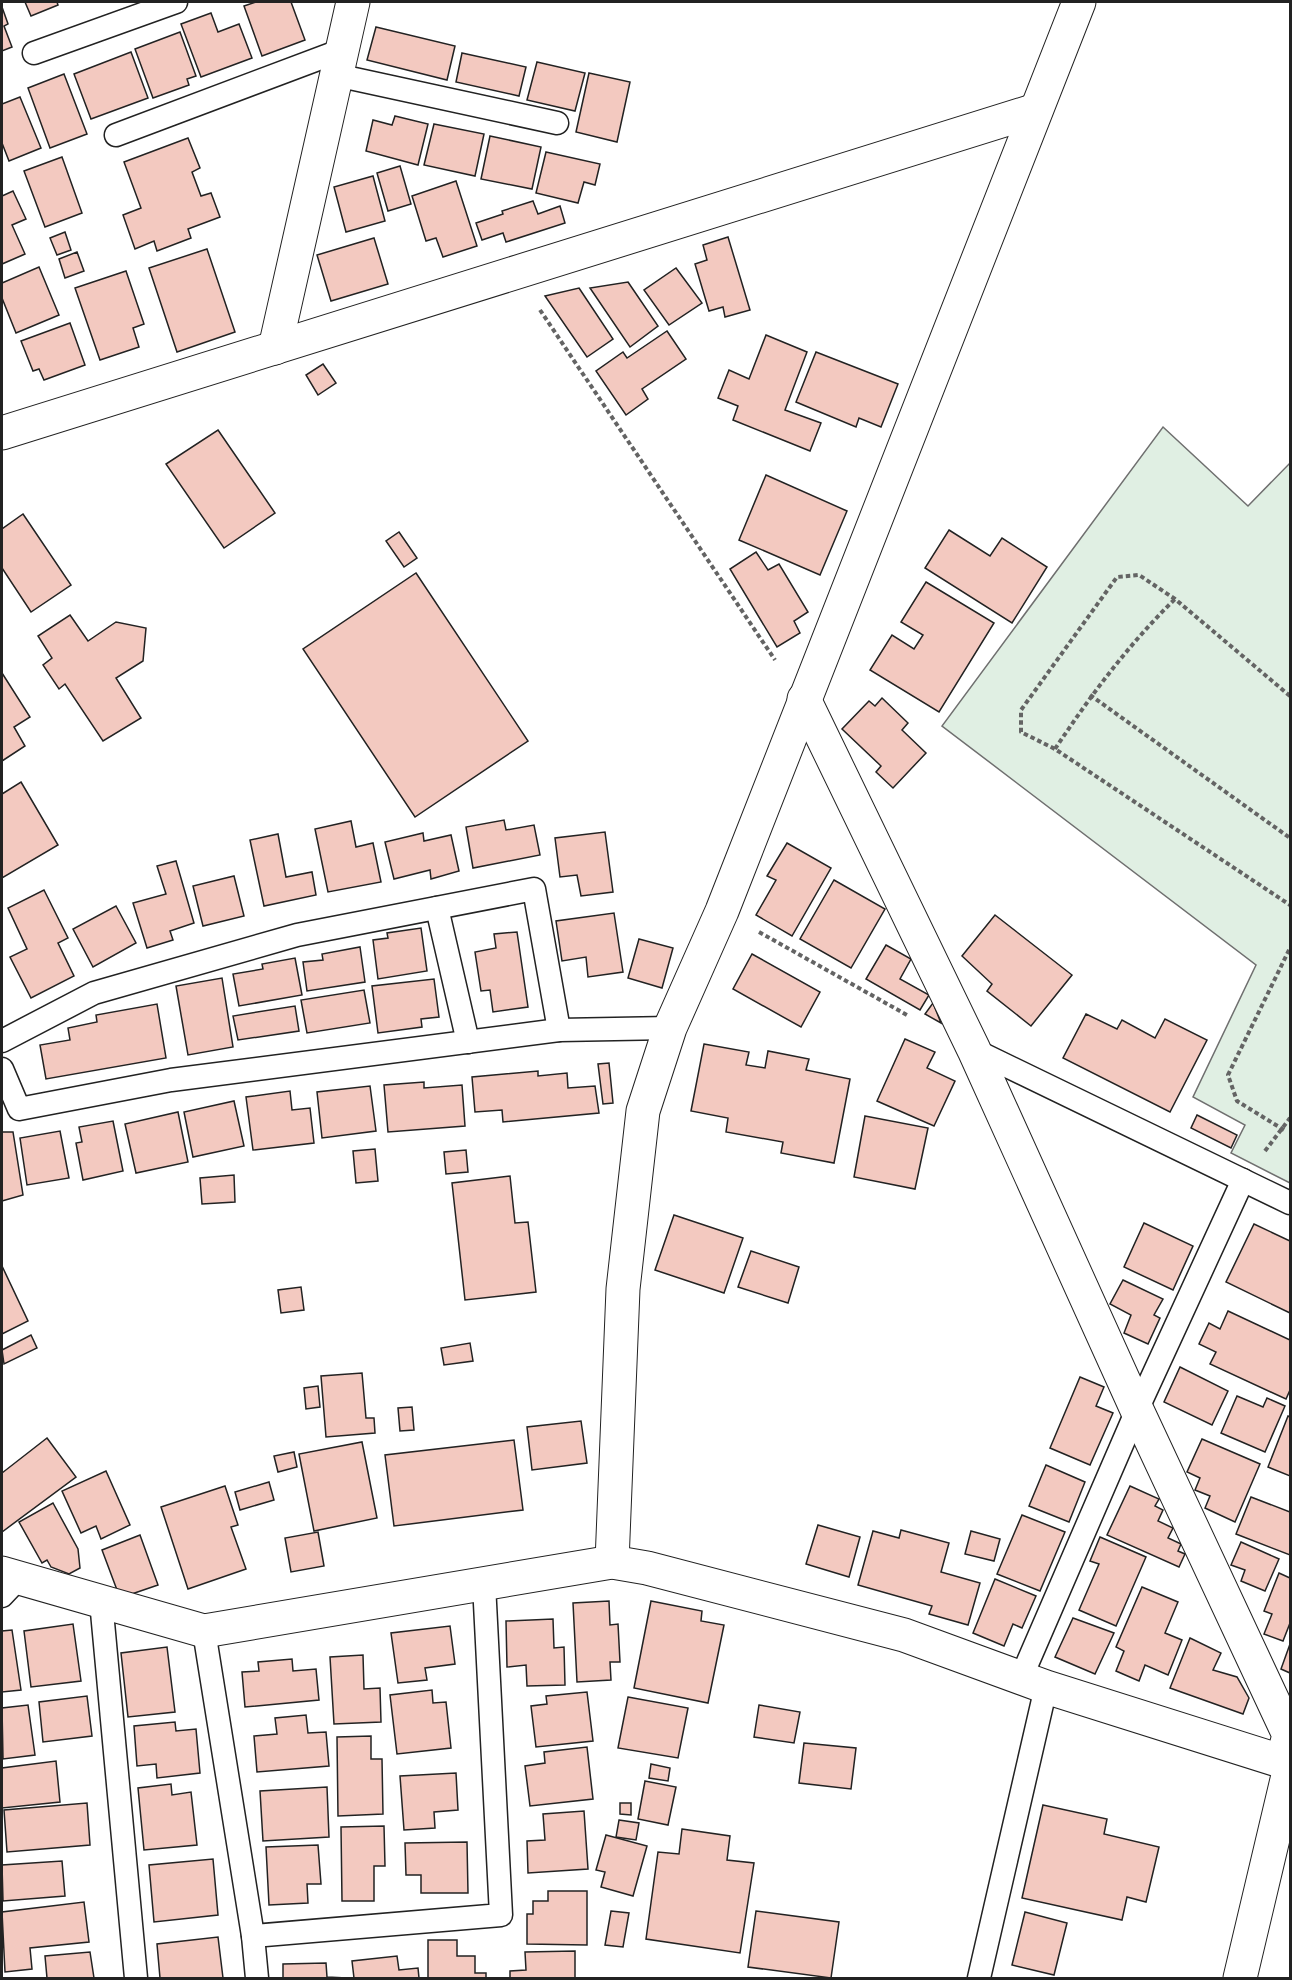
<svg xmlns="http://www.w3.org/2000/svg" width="1292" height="1980" font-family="'Golos Text',sans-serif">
  <rect width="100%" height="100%" fill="#fff"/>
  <polygon fill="#e0efe3" stroke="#6f6f6f" stroke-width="1.5" points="1163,427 1248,506 1290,463 1290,1183 1231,1153 1245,1125 1193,1097 1256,965 942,726"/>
  <g fill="#f3c9c0" stroke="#222" stroke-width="1.5">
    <polygon points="25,2 57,2 58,5 31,16"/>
    <polygon points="256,2 291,2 305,40 262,56 244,6"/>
    <polygon points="2,7 8,24 4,26 12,47 2,51"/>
    <polygon points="211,13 218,32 239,24 252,58 201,77 181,24"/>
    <polygon points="376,27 455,46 447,80 367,60"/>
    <polygon points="180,32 196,76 187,79 189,85 153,98 135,49"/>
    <polygon points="131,52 148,98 91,119 74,74"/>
    <polygon points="462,53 526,67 519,96 456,82"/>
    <polygon points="537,62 585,73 575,111 527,100"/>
    <polygon points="589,73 630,82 617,142 576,132"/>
    <polygon points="64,74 87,134 50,148 28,88"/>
    <polygon points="20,97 41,148 9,161 2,143 2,104"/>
    <polygon points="395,116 428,124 418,165 366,151 373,120 392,125"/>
    <polygon points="434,124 484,134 475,176 424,165"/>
    <polygon points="490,136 541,147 532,189 481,179"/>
    <polygon points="188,138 200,168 192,172 201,196 211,193 220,217 188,229 191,238 157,251 154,241 135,249 123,215 141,208 124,162"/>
    <polygon points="546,152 600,164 595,185 584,182 578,203 536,193"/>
    <polygon points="62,157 82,213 45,227 24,171"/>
    <polygon points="400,166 411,204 388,211 377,173"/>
    <polygon points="373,176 385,221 346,232 334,187"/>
    <polygon points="456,181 477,246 443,257 436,238 426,241 412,196"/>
    <polygon points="13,191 26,219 12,225 25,254 2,264 2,196"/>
    <polygon points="533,201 538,214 560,206 565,223 506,242 503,233 482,240 476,223 503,214 502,211"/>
    <polygon points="65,232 71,250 57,255 50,238"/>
    <polygon points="728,237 750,310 725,317 723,307 709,311 695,264 707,260 703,245"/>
    <polygon points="374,238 388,284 331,301 317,255"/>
    <polygon points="207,249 235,332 177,352 149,268"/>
    <polygon points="77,252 84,271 65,278 59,259"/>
    <polygon points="39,267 59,315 16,333 2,298 2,283"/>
    <polygon points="676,268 702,303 669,325 644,290"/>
    <polygon points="126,271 144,324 133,328 139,347 100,360 75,288"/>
    <polygon points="628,282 658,326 630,347 590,288"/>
    <polygon points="579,288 613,339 587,357 545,296"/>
    <polygon points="70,323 85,365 44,380 39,369 33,371 21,341"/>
    <polygon points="667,331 686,359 642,389 648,399 626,415 596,371 623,352 627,358"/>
    <polygon points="766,335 807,352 785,410 821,423 810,451 733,420 738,406 718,398 729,370 749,379"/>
    <polygon points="816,352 898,384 881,427 859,418 856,427 796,402"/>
    <polygon points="323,364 336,383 318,395 306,375"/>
    <polygon points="218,430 275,513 224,548 166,464"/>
    <polygon points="766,475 847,511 820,575 739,540"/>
    <polygon points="23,514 71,585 31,612 2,568 2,529"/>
    <polygon points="949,530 990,556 1002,538 1047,567 1012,623 925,568"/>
    <polygon points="399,532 417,558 404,567 386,541"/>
    <polygon points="756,552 768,570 779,564 808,612 794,621 800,633 777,647 730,569"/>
    <polygon points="416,573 528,741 415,817 303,649"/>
    <polygon points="926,582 994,623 939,712 870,670 892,635 914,649 923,635 901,622"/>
    <polygon points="70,615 88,641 116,622 146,628 143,661 116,678 141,718 103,741 65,684 59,689 43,665 52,658 38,636"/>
    <polygon points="2,673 30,717 14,727 25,746 2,761"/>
    <polygon points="882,698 908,723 902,730 926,753 893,788 876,772 881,766 842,729 869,701 875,706"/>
    <polygon points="21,782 58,845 2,878 2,794"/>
    <polygon points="504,820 506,830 534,825 540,855 473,868 466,827"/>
    <polygon points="351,821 356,847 373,843 381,882 328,892 315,829"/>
    <polygon points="605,832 613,892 581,896 577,875 560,877 555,838"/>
    <polygon points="423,833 424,841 451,835 459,871 431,879 430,870 394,879 385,842"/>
    <polygon points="278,834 286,877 312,872 316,895 264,906 250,840"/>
    <polygon points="787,843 831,868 792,936 756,915 776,880 767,876"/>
    <polygon points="176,861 194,923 170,931 173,940 147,948 133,903 166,894 157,866"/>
    <polygon points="234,876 244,916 203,926 193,886"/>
    <polygon points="834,880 885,909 851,968 800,939"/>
    <polygon points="44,890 68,938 58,943 74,976 31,998 10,957 27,949 8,908"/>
    <polygon points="116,906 136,943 93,967 73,929"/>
    <polygon points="614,913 623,972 588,977 586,957 562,961 556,921"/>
    <polygon points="995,915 1072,975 1031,1026 987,991 992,984 962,956"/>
    <polygon points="421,928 427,971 378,979 373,940 388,938 387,933"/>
    <polygon points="517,932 528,1007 493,1012 490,990 481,991 475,952 496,948 494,934"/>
    <polygon points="639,939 673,948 662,988 628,978"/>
    <polygon points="886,945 911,959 900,979 929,995 920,1010 866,979"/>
    <polygon points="360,947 365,982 307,991 303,962 323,960 322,954"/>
    <polygon points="752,954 820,992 801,1027 733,989"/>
    <polygon points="295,958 302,995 239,1006 233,974 263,969 262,964"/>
    <polygon points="222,978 233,1047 188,1055 176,986"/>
    <polygon points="434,979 439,1017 421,1019 422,1027 378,1033 372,986"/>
    <polygon points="364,990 370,1023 307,1033 301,1000"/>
    <polygon points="933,1003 941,1023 925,1014"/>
    <polygon points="157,1004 166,1058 46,1079 40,1045 70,1040 68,1028 97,1022 96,1015"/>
    <polygon points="295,1006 299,1031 238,1040 233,1016"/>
    <polygon points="1086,1014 1117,1029 1122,1020 1155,1038 1165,1019 1207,1040 1170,1112 1063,1058"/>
    <polygon points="905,1039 935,1052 927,1068 955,1081 934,1126 877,1101"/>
    <polygon points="704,1044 749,1052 746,1065 765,1068 768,1051 809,1059 806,1070 850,1079 834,1163 781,1153 783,1142 726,1132 728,1118 691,1111"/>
    <polygon points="609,1063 613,1103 603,1104 598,1064"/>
    <polygon points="538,1071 538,1076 567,1073 568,1088 595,1086 599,1113 503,1122 502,1110 475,1112 472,1077"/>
    <polygon points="424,1082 424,1088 462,1085 465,1126 388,1132 384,1085"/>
    <polygon points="370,1086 376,1131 322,1138 317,1092"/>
    <polygon points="290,1091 292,1110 310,1108 314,1143 253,1150 246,1097"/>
    <polygon points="234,1101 244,1146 193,1157 184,1112"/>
    <polygon points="178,1112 188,1162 136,1173 125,1124"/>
    <polygon points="1197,1115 1237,1135 1231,1148 1191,1128"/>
    <polygon points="865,1116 928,1128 915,1189 854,1177"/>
    <polygon points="113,1121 123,1171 83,1180 76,1143 82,1142 79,1127"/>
    <polygon points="60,1131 69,1178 27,1185 20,1138"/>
    <polygon points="2,1132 13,1132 23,1195 2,1201"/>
    <polygon points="375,1149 378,1181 356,1183 353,1151"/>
    <polygon points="466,1150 468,1172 446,1174 444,1152"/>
    <polygon points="234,1175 235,1202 202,1204 200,1178"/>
    <polygon points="510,1176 515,1223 528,1222 536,1292 465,1300 452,1183"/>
    <polygon points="674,1215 743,1238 724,1293 655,1270"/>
    <polygon points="1144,1223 1193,1246 1173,1290 1124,1267"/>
    <polygon points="1254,1224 1290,1241 1290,1313 1226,1282"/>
    <polygon points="751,1251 799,1267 788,1303 738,1287"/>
    <polygon points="2,1266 28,1321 2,1334"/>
    <polygon points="1123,1280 1163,1299 1154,1315 1160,1318 1148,1344 1124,1333 1131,1315 1110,1304"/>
    <polygon points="301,1287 304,1310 281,1313 278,1290"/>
    <polygon points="1228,1311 1290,1340 1290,1390 1286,1399 1210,1364 1216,1352 1199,1344 1209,1323 1220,1329"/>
    <polygon points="31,1335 37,1348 4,1364 2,1350"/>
    <polygon points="470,1343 473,1361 444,1365 441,1348"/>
    <polygon points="1180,1367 1228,1391 1212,1425 1164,1402"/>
    <polygon points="362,1373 366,1418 374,1418 375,1433 326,1437 321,1376"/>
    <polygon points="1080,1377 1104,1387 1096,1406 1113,1413 1090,1465 1050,1448"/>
    <polygon points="318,1386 320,1407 306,1409 304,1388"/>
    <polygon points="1237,1396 1263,1407 1267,1398 1285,1406 1265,1452 1221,1433"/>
    <polygon points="412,1407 414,1430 400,1431 398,1408"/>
    <polygon points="1288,1416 1290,1417 1290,1476 1268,1467"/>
    <polygon points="581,1421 587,1463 532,1470 527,1427"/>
    <polygon points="47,1438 76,1477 2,1532 2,1473"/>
    <polygon points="1202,1439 1260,1464 1235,1522 1205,1508 1210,1496 1195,1490 1200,1478 1187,1472"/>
    <polygon points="514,1440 523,1510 394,1526 385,1455"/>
    <polygon points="362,1442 377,1518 314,1531 299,1454"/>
    <polygon points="294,1452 297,1467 278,1472 274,1456"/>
    <polygon points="1046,1465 1085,1482 1069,1522 1029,1506"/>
    <polygon points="106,1471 130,1525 101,1539 96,1526 81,1533 62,1491"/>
    <polygon points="269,1482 274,1500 240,1510 235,1492"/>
    <polygon points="225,1486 238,1525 231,1527 246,1569 188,1589 161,1507"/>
    <polygon points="1130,1486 1159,1499 1155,1506 1163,1510 1158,1521 1173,1528 1168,1538 1181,1544 1178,1551 1185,1554 1179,1567 1107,1535"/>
    <polygon points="1251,1497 1290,1512 1290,1555 1236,1534"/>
    <polygon points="53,1503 78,1549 80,1568 69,1574 51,1567 47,1560 42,1563 19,1522"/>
    <polygon points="1022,1515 1065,1532 1040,1591 997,1574"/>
    <polygon points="818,1525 860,1537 849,1577 806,1564"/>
    <polygon points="901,1530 949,1543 941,1572 980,1583 968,1625 929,1614 932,1606 858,1585 873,1531 899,1538"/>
    <polygon points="971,1531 1000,1539 994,1561 965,1554"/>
    <polygon points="318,1532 324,1566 291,1572 285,1538"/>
    <polygon points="140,1535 158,1585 120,1598 102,1550"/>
    <polygon points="1100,1537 1146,1557 1116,1626 1079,1610 1099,1564 1090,1561"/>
    <polygon points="1241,1542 1279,1559 1265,1591 1241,1581 1245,1570 1231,1565"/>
    <polygon points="1279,1573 1290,1578 1290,1623 1283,1641 1264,1634 1272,1614 1264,1611"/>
    <polygon points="995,1579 1036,1596 1022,1628 1013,1624 1004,1646 973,1633"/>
    <polygon points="1142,1587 1178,1602 1165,1633 1182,1640 1168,1675 1145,1665 1139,1681 1116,1671 1124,1651 1116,1647"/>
    <polygon points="609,1601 610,1625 618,1624 620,1662 610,1662 611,1680 577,1682 573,1603"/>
    <polygon points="651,1601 702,1611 701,1621 724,1625 708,1703 634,1688"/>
    <polygon points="1073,1618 1114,1633 1095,1674 1055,1657"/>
    <polygon points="553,1619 554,1648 564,1647 565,1685 527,1686 526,1665 507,1667 506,1621"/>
    <polygon points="73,1624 81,1681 31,1687 24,1631"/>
    <polygon points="450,1626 455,1664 425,1668 427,1680 398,1683 391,1633"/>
    <polygon points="12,1630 21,1690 2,1692 2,1631"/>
    <polygon points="1190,1638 1221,1653 1213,1670 1237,1677 1249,1698 1243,1714 1170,1688"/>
    <polygon points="1290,1644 1290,1673 1281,1669"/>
    <polygon points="167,1647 175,1712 128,1717 121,1653"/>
    <polygon points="363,1655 364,1689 380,1688 381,1722 334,1724 330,1657"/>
    <polygon points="292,1659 293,1671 316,1669 319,1700 245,1707 242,1672 259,1671 258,1662"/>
    <polygon points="432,1690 433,1703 446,1702 451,1748 397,1754 390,1695"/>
    <polygon points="587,1692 593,1741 536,1747 531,1706 547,1704 546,1696"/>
    <polygon points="87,1696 92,1736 43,1742 39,1702"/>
    <polygon points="628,1697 688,1708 678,1758 618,1748"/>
    <polygon points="28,1705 35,1755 3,1759 2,1708"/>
    <polygon points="759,1705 800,1712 794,1743 754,1737"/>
    <polygon points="306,1715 308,1733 326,1732 329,1766 257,1772 254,1736 277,1734 275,1718"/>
    <polygon points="175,1722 176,1731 196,1729 200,1773 157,1778 156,1764 137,1766 134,1726"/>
    <polygon points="371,1736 371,1759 382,1759 383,1814 338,1816 337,1737"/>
    <polygon points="804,1743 856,1748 851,1789 799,1783"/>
    <polygon points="587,1747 593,1799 530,1806 525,1766 545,1763 544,1752"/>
    <polygon points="56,1761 60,1802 2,1808 2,1768"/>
    <polygon points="651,1764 670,1768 668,1781 649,1778"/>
    <polygon points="456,1773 458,1810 434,1812 435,1828 404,1830 400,1776"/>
    <polygon points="645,1781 676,1787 668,1825 638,1819"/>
    <polygon points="171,1784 172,1795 191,1792 197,1845 144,1850 138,1788"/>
    <polygon points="327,1787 329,1837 263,1841 260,1791"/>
    <polygon points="87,1803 90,1845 7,1852 4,1810"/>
    <polygon points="620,1803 631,1803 631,1815 620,1814"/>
    <polygon points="1043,1805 1107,1819 1104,1834 1159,1847 1146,1902 1127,1897 1122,1920 1022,1898"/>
    <polygon points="584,1811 588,1869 528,1873 527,1841 545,1840 543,1814"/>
    <polygon points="619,1820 639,1823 636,1840 616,1837"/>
    <polygon points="384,1826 385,1866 374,1866 374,1901 342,1901 341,1827"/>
    <polygon points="682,1829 730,1836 727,1860 754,1863 740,1953 646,1939 658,1852 679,1854"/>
    <polygon points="606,1835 647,1846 633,1896 601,1887 605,1872 596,1870"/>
    <polygon points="467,1842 468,1893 421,1893 421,1875 406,1875 405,1843"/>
    <polygon points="318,1845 321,1884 307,1884 308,1903 269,1905 266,1847"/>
    <polygon points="213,1859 218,1915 154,1922 149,1865"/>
    <polygon points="62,1861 65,1896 3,1901 2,1865"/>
    <polygon points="548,1891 587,1891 587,1945 527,1944 527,1914 533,1914 533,1901 548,1901"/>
    <polygon points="84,1902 89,1942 30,1948 32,1969 5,1972 2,1912"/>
    <polygon points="611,1911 629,1913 623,1947 605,1945"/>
    <polygon points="756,1911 839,1922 831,1978 748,1967"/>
    <polygon points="1025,1912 1067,1923 1054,1975 1012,1965"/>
    <polygon points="218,1937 223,1978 160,1978 157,1944"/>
    <polygon points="428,1940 457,1940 457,1956 475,1956 475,1973 486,1973 486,1978 428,1978"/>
    <polygon points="575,1951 575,1978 510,1978 510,1971 526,1970 525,1952"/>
    <polygon points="90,1952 94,1978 47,1978 45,1956"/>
    <polygon points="397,1956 399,1970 418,1968 419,1978 354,1978 352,1961"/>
    <polygon points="326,1963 327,1977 347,1978 283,1978 283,1964"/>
  </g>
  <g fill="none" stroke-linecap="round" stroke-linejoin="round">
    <defs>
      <g id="lane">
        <polyline points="34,53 176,2"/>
        <polyline points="336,75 557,123"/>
        <polyline points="116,135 342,50"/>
        <polyline points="437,908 468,1042"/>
        <polyline points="2,1041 94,993 297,935 534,889 559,1030"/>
        <polyline points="974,1050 1290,1203"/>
        <polyline points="2,1069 19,1109 171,1080 559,1030 670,1028"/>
        <polyline points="2,1596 19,1578"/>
        <polyline points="101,1601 136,1978"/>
        <polyline points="204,1631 253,1936 257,1978"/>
        <polyline points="1021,1678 1137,1410 1243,1180"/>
        <polyline points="253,1936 501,1915 484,1584"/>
        <polyline points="979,1978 1046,1687"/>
      </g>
      <g id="street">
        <polyline points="275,348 353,2"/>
        <polyline points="2,433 1036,110"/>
        <polyline points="804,699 974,1050 1137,1410 1289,1735 1282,1762"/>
        <polyline points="612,1562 623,1289 643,1111 670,1028 722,911 1079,2"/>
        <polyline points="2,1573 204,1631 612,1562 647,1568 904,1635 1046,1687 1290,1764"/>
        <polyline points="1240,1978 1290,1767"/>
      </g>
    </defs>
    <use href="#lane" stroke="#222" stroke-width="25"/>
    <use href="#street" stroke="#222" stroke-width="35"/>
    <g stroke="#646464" stroke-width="4" stroke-dasharray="4.5 3" stroke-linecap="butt">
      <polyline points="540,310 775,660"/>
      <polyline points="1090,695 1290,838"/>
      <polyline points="1290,696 1175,599 1139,575 1117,577 1021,710 1021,732 1055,749 1290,905"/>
      <path d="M1055,749C1091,695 1128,645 1175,599"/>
      <polyline points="759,932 907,1015"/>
      <polyline points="1284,1130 1237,1101 1228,1075 1290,948"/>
      <polyline points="1265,1151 1290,1118"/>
    </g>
    <use href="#lane" stroke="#fff" stroke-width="22"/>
    <use href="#street" stroke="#fff" stroke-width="33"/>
  </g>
  <rect width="1292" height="1980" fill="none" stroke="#222222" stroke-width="6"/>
</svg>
